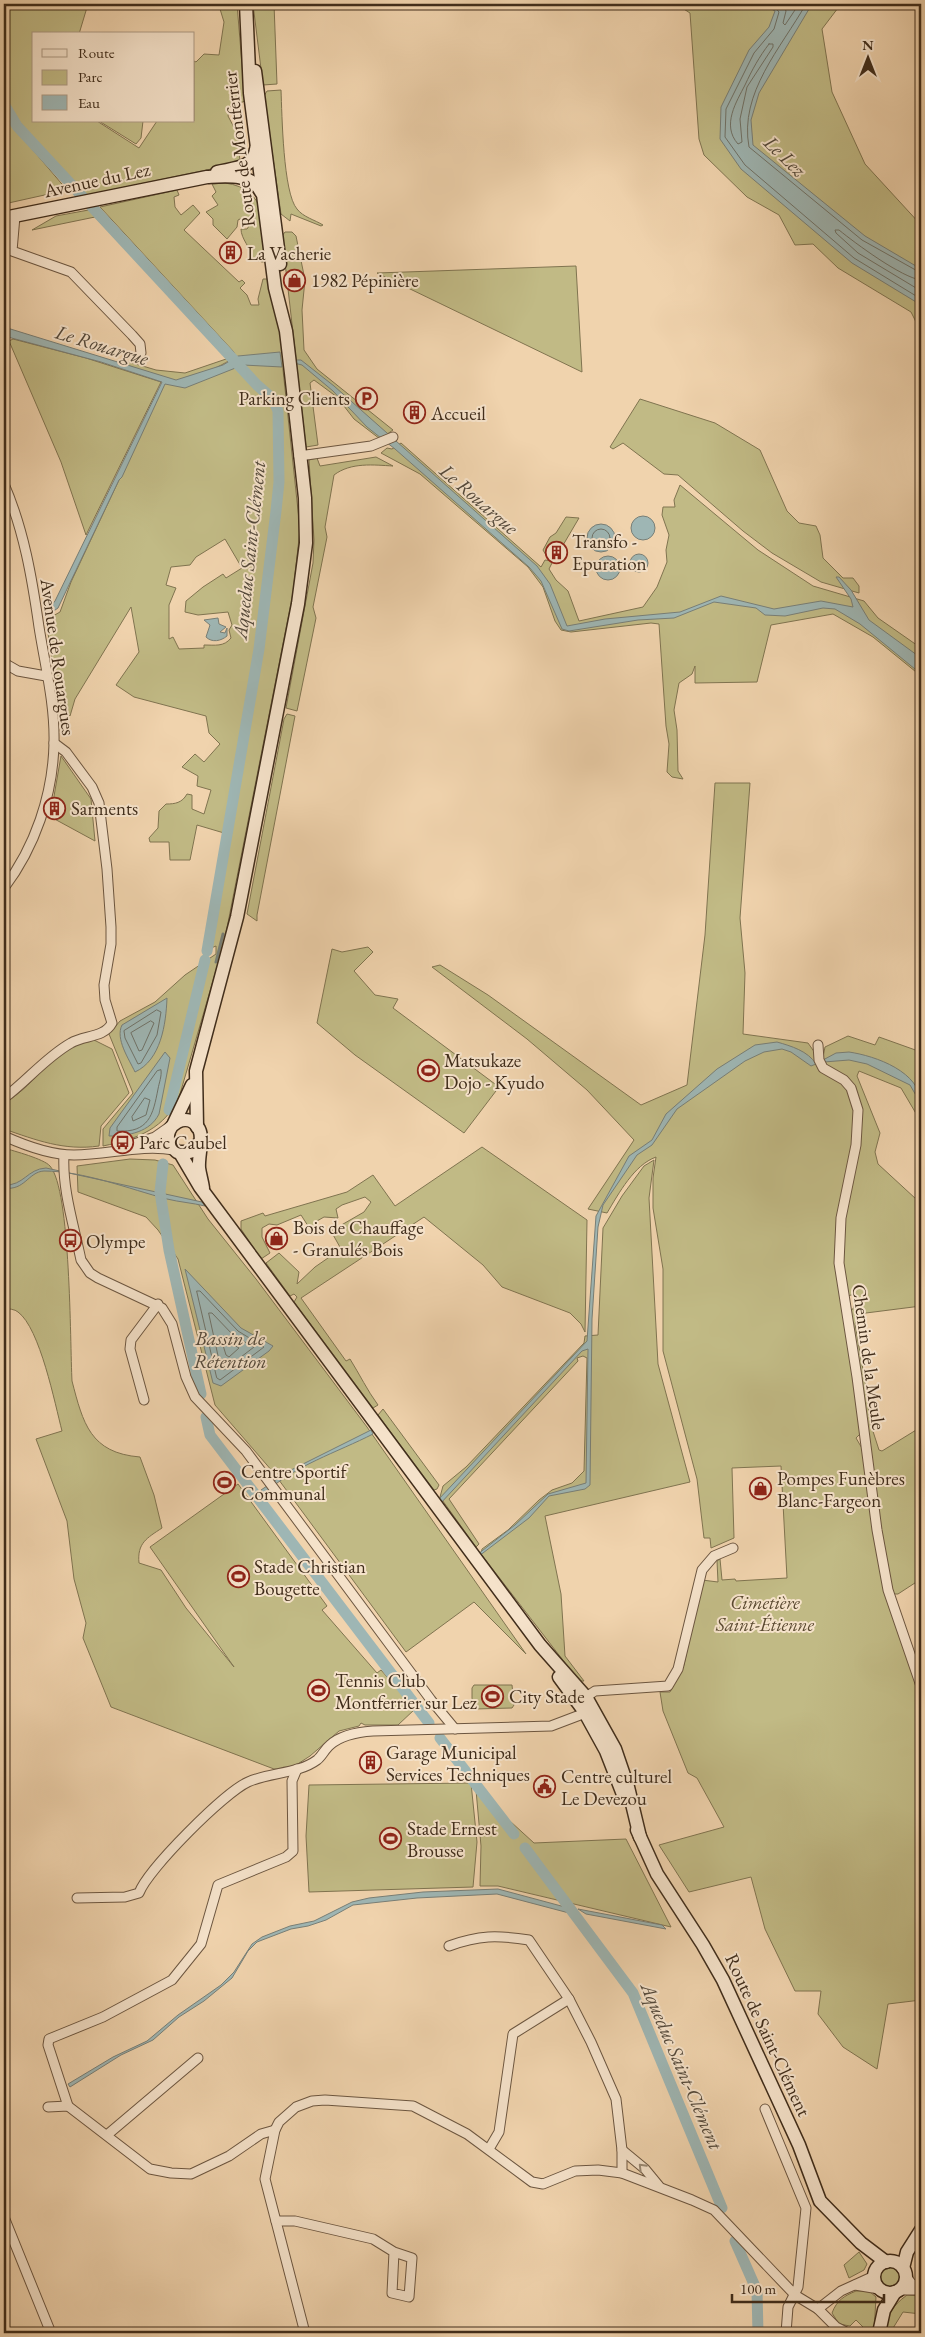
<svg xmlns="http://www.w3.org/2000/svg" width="925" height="2337" font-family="'EB Garamond',serif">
  <rect width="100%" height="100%" fill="#f0d3ad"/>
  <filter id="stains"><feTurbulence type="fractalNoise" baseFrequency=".004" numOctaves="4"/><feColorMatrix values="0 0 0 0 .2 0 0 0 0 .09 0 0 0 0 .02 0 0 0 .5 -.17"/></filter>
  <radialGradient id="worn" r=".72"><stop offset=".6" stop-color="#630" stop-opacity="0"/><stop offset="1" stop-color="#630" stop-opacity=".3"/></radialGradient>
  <g fill="#c1ba85" stroke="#807450" fill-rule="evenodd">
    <polygon points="4,4 88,4 79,34 34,34 34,121 97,121 139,148 157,121 194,121 194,61 196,62 204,54 219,55 224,22 220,9 237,4 245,101 230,107 228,116 238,135 240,163 87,195 43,151 12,112 4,95"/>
    <polygon points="253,4 274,4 277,84 263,85"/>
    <polygon points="676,4 841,4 822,29 832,92 865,164 921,225 921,352 919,328 911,312 838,268 813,244 795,245 779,215 747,197 704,155 699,139 690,13"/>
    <path d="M281,90C282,114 283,193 297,209C303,217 315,220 323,225L321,226L291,214L290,221L281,214L264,96L267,91Z"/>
    <polygon points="4,111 9,122 67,190 4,204"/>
    <polygon points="99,121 143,121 141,138 136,144"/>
    <path d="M225,183C269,189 263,226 268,261L262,262L253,259C251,248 241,239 241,229H247L249,226L247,218L244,217L238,220L237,227L227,239L213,225V219L206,212L218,205L212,196L216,192L212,184Z"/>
    <path d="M177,190L179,195L174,197L175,207L181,215L193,205L200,213L184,230L239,282L242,280L245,283L240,288L247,295L251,305H259L258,299L263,279H271L284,350L283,370L300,529L293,593L224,943L180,1094C166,1129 137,1139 103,1146V1129L133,1093L109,1034L120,1021L155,1002L185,975L216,954V946L206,950L223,859L224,833L197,825L190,860H170L169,842H150L149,838L158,828L159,811L166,804C175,804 182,803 187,794L192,795V809L204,814L211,790L197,786L198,776L182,767L195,754L204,762L220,744L209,733L206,716L134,697L116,685L139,652L131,607L75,699L70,716L59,705L46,620L60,612L71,582L165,382L183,386L241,364L233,351L100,207ZM225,539L242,568L226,578L223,574L203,587L186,601L185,612L198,615L228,612L232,625L229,630L231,638C224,647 215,645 204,645V648L179,649L173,637L169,639V605L176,588L166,585L171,567L190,565L196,557Z"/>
    <polygon points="94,209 97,210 233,355 228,358 95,217 32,230 56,216"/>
    <polygon points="285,232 292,232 296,236 305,280 302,310 304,350 317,369 393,430 380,439 354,419 337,397 314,380 310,383 318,445 306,447 282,236"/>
    <polygon points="576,266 582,372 377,273"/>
    <polygon points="13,339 86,358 161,382 86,535 61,462 9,341"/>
    <path d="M232,357L233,358C224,365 187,382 176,381C162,380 139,369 124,364L126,361L156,370L185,373Z"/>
    <polygon points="640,399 715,423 760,450 787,511 799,523 816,526 820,535 823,558 843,578 853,578 859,586 859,593 821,582 772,553 743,531 678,475 664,474 623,443 613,449 610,447"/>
    <polygon points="401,443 541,567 545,560 553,561 549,569 556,580 568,591 579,621 643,607 657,587 667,562 666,550 669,535 662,515 663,507 675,507 674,500 680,485 758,550 813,586 864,601 878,618 921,648 921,676 873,637 833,614 771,625 757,682 695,683 695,666 692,674 679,683 674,710 677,730 678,771 683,779 672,777 667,772 669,744 666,726 659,624 651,623 571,632 561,630 555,621 543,587 528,567 420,474 381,453 387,448 392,449"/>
    <path d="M376,457L393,466C374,465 351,462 334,475L325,527L327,537L313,607L316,618L297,711L286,708L313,563L314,540L309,460L317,458L320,466Z"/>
    <polygon points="566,517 579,518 559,552 556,550 551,557 547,557 543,550 550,537 556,533"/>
    <polygon points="287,714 295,716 257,915 257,921 247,914 284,719"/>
    <polygon points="61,756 91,799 95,841 49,816 51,811 57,812 59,804 53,802"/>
    <path d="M715,783H750L740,918L745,973L743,1034L808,1043L820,1060L823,1057L825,1047L848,1036L875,1045L879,1037L921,1052V1122L901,1088L859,1071L857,1076L880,1133L875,1152L878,1164L916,1199L921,1198V1306L866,1313L858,1316L855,1324L866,1387L870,1422L879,1450L882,1451L921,1427V1579L898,1594H894L891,1590L883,1549L850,1310L853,1309L857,1297L854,1294L842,1298L861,1433L856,1438L863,1450L878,1554L921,1686V2000L888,2004L877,2069L843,2047L818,2014L821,1991H795L765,1929L751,1877L689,1892L659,1845L724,1827L697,1778L688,1773L663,1711L660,1692H670L684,1665L702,1580L718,1582L717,1561L720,1559L722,1580L735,1579L736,1581L787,1578L781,1466L732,1468L734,1538L711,1548L710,1538H704L697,1479L663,1351V1269L653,1208V1178L656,1157C634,1165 619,1193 607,1213L588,1209L634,1140L587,1090L527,1039L432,967L440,965L488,995L641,1105L687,1085L705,935Z"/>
    <polygon points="368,947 373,952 354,971 375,995 398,999 393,1008 499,1087 464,1133 355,1055 317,1023 332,949 342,952"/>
    <path d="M94,1040L112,1049L129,1093L101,1126L99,1146C64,1151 36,1140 4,1129L6,1102C37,1084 56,1044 94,1040Z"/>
    <path d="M482,1147L587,1220L585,1332L581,1324L570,1313L502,1287L483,1265L424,1217L301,1298L346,1361L350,1359C360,1375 367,1390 378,1405L373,1408L294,1302L297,1297L294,1294L290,1296L266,1263L279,1253L299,1272L297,1284L315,1267L341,1249L331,1231L364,1212L371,1202L365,1197L342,1205L336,1209L338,1218L324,1217L317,1221L318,1228L312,1232L301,1215L277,1225L269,1224L262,1228V1237L270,1253L261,1259L241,1229V1221L263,1213L265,1216L347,1192L373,1175L395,1206Z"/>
    <path d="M4,1148C14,1151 44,1159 50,1166C71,1190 70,1342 72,1381C83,1423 90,1453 140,1457L154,1495L162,1528C147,1538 137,1543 139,1563L161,1570L186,1608L234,1667L150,1547L238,1484L327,1606L322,1610L377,1673L381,1670L415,1709L398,1725H365L361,1723L359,1726L339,1731L310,1756L290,1769H274L111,1707L83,1638L86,1623L74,1579L67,1521L36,1439L62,1431C55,1404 40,1328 18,1312C15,1309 8,1309 4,1308Z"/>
    <polygon points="130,1159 155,1160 173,1165 208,1219 256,1279 367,1427 526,1654 474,1602 406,1652 273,1472 215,1405 178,1259 158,1230 146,1217 78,1192 77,1166"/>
    <polygon points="654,1160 649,1198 658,1364 690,1482 545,1516 561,1594 565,1656 584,1681 579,1681 481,1554 482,1549 508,1530 539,1500 552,1490 572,1483 584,1471 587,1358 583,1356 577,1358 578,1361 449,1499 479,1544 476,1547 440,1497 443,1486 466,1467 584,1343 585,1336 598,1335 603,1228 622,1196 644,1166"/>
    <polygon points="383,1409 439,1485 437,1489 434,1490 378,1415"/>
    <polygon points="474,1685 512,1685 514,1705 512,1708 475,1709 472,1707 472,1688"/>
    <polygon points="471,1783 477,1842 473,1887 309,1892 306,1836 309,1785"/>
    <polygon points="476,1790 534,1843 626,1839 671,1927 498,1886 480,1886 481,1846"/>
    <polygon points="859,2252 867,2264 864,2270 849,2278 844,2265"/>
    <circle cx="890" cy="2277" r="12"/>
    <path d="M856,2291H869L876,2297L874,2333H865L867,2331L856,2320L850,2326L839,2324L832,2313C837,2300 844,2296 856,2291Z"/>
    <path d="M907,2295L921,2296V2314L903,2312L890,2333H884C887,2315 892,2306 907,2295Z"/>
  </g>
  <g fill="#9eb6b4" stroke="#787f77">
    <polygon points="754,4 812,4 759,93 751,120 753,145 865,236 921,269 921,305 852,263 741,169 720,139 721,107 749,50 769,27 775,11 768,7"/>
    <polygon points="4,327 176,380 223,365 238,356 280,352 282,367 243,365 185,388 165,384 122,477 119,480 58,608 45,617 45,613 55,601 162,382 101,362 4,336"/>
    <polygon points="294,360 301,360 334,386 537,566 550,584 567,626 605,619 680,612 721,596 774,609 821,601 853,607 851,599 836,577 839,577 851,590 869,620 921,658 921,674 860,624 835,609 823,608 785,616 765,615 756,608 714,602 674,618 638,620 569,631 562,629 541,581 529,567 395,449 367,427 333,391 302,365 294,363"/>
    <circle cx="643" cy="528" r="12"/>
    <circle cx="601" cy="538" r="14"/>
    <circle cx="639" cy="563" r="9"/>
    <circle cx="608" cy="568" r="12"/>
    <path d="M218,618L219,624L226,627L220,632L225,633L227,628V636C221,641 212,643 206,637L210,625L204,620Z"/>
    <path d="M167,998C166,1024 161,1060 135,1072C129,1059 115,1039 122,1025Z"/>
    <path d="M777,1042C791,1046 808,1051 816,1064L811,1066L791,1052L782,1049L764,1052L745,1061L677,1109L652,1145L637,1155L603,1205L598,1227L592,1319L590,1485L585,1489L549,1496L529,1518L479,1556L478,1554L515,1525L548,1494L586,1483L588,1349L582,1351L440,1504L438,1500L587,1341L596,1216L629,1156L652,1140L666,1114L717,1069L755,1045Z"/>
    <path d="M165,1052L170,1058L159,1114C150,1132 129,1136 109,1136L110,1128Z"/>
    <path d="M849,1052C876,1056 921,1072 921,1104L910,1085L867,1064L849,1060L824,1062L823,1060L836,1053Z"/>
    <path d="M46,1168L202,1202L205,1206C193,1203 179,1202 167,1199C129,1189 84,1171 44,1171C28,1172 25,1191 4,1188V1185C24,1186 27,1169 46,1168Z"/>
    <polygon points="185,1269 241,1328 273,1346 269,1351 221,1386 213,1383"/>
    <path d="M371,1430L373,1434C338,1452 293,1466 264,1494L261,1490L289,1471Z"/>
    <polygon points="498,1889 565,1907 569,1913 497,1894 417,1898 353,1905 326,1920 308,1926 291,1929 257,1942 248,1951 232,1978 204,2001 179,2017 153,2040 121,2055 70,2087 68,2084 113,2057 147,2041 178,2015 221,1985 234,1972 252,1944 262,1937 290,1926 314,1921 352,1902 369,1898 423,1892"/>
    <polygon points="578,1909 662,1925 666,1929 586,1914"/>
  </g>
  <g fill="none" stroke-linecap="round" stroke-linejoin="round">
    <g stroke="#6f7268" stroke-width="1">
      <polyline points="772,4 779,12 774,29 754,53 726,109 725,137 745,165 854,258 921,299"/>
      <polyline points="783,4 786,11 783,23 785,25 799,4"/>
      <path d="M806,4C781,48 739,93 749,147L862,240L921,273"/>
      <path d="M769,44H773V47L747,87L740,119L742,142L738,144C721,125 737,101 745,85C752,70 759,57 769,44Z"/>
      <path d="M921,280C902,278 855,243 839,230H835L836,233L858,253L921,291"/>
      <circle cx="601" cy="538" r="9"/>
      <polygon points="157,1010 161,1012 157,1035 141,1063 138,1064 125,1038 124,1031"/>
      <polygon points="151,1021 154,1023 142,1050 139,1051 131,1033"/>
      <path d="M161,1070C162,1076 159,1083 158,1089C153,1115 149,1133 117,1131V1127L157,1071Z"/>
      <polygon points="145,1098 150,1100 146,1115 133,1121 132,1117"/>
      <polygon points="197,1291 200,1291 238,1331 264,1347 220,1380 217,1378"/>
      <polygon points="209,1313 212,1313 234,1336 254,1347 224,1370 221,1368"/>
      <polygon points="224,1339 239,1348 229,1357 226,1355 222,1342"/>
    </g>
    <polyline stroke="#787f77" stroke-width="3" points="216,962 223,934"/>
    <g stroke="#9eb6b4" stroke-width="11">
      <polyline points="4,104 17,126 257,385 273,399 278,411 279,482 276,511 259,649 207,951"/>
      <polyline points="169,1110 205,960"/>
      <polyline points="163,1164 160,1192 169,1250 201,1394"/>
      <polyline points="206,1417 210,1435 429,1723"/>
      <polyline points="440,1738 514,1834"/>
      <polyline points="525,1848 633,1993 722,2208"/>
      <polyline points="735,2241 757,2291 758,2333"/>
    </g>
    <defs>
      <g id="street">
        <polyline points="15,216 12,251 71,272 132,335 140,344 141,353"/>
        <polyline points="299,456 371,446 393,437"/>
        <path d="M4,484C24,530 32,578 39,627C45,665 55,705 54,743C53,795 35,847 4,888"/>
        <polyline points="4,663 18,671 46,676"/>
        <polyline points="818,1045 819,1060 823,1068 844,1080 851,1088 858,1110 856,1145 841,1218 839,1263 857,1377 877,1530 888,1590 921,1686"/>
        <path d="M4,1098C27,1081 46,1057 71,1043C84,1035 104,1038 112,1023L105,1000L104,985L111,944V927L107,869L99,803L92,787L66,752L54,743"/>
        <path d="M4,1136C26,1146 50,1155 74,1155C108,1155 141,1144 174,1150"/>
        <polyline points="125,1147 155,1137 172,1125"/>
        <path d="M64,1155C62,1189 74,1226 81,1260L90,1273L98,1278L162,1308L172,1324L186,1377L195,1397L246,1451L431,1700L455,1729"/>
        <polyline points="144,1400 130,1349 131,1340 158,1304"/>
        <path d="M77,1898L125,1897L139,1893C148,1869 224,1793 248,1782C270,1772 298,1774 317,1760C322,1756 325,1749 330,1745C341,1735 358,1732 373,1731L551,1726L580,1715L584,1711L586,1697L595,1691L668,1686L678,1669L702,1570L714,1556L733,1548"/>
        <path d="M449,1946C479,1935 497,1935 529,1940L569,1999L591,2042L616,2099L622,2150V2173"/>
        <polyline points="68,2106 48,2045 49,2039 103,2017 172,1980 201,1944 218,1885 286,1857 293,1851 292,1781 297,1769"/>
        <polyline points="48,2107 68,2106 150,2169 171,2173 191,2174 229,2156 261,2134 275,2130"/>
        <polyline points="765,2109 806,2208 798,2287 788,2307 786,2333"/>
        <polyline points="107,2135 198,2058"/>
        <polyline points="489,2149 499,2132 513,2034 569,1999"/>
        <polyline points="622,2150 645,2169 659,2186"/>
        <polyline points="4,2217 51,2333"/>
        <polyline points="276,2221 295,2221 373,2239 394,2252 392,2293 409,2297 412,2258 394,2252"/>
        <polyline points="905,2275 911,2283 921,2289"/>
        <polyline points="855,2285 879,2289"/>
        <polyline points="899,2290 921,2290"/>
        <polyline points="818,2309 836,2327 848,2333"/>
        <polyline points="305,2333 265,2179 275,2130 279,2122 296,2107 312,2101 325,2100 413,2106 467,2134 532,2182 543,2184 575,2171 598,2170 622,2173 692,2200 714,2210 795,2295 818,2309 841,2291 874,2276"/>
      </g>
      <g id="secondary">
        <polyline points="255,71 280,264"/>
        <path d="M217,172C233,168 254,169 256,149"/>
        <path d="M4,218L207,177C226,176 252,173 261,192"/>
        <polyline points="174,1123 192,1085"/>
        <polyline points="197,1127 196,1071 237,917 298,604 306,543 305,498 291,373 286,331 275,288 250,93 246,4"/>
        <path d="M199,1143L190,1152H177L169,1144C162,1124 189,1110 199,1129C204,1139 198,1156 199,1168C200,1175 202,1181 203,1188"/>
        <polyline points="180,1153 200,1187 540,1645 586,1697 615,1749 628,1787 640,1837"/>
        <polyline points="559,1677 584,1711 606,1751 624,1797"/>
        <polyline points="637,1830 657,1874 703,1945 723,1980 799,2145 820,2201 861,2243 886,2262"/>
        <circle cx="890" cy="2277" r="16"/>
        <polyline points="903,2268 907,2252 921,2230"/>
        <polyline points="879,2333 884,2310 895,2292"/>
      </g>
    </defs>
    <use href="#street" stroke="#6c5640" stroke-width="11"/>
    <use href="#secondary" stroke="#402d1b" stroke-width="15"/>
    <use href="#street" stroke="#f5e2ca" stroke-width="9"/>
    <use href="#secondary" stroke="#f5e2ca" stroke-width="12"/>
  </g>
  <defs><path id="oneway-chevron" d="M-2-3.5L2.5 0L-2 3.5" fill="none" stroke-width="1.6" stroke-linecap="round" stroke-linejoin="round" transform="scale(1.25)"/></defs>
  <use stroke="#9a8872" href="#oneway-chevron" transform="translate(642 2167) rotate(-135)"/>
  <defs>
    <symbol id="building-ring" viewBox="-11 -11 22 22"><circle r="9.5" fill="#f5e2ca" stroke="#8f2418" stroke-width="1.5"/><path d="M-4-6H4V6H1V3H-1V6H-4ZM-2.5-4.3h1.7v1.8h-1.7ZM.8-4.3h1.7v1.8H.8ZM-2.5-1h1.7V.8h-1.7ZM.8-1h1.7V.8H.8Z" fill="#8f2418"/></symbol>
    <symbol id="shop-ring" viewBox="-11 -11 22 22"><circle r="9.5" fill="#f5e2ca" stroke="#8f2418" stroke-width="1.5"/><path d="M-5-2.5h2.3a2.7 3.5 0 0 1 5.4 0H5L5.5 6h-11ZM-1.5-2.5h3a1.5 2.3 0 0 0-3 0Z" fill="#8f2418"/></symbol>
    <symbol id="parking-ring" viewBox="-11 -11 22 22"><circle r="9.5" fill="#f5e2ca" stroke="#8f2418" stroke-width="1.5"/><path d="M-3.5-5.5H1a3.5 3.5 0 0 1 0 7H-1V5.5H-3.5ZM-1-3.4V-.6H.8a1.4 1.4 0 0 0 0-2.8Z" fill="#8f2418"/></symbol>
    <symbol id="stadium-ring" viewBox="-11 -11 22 22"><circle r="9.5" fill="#f5e2ca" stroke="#8f2418" stroke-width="1.5"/><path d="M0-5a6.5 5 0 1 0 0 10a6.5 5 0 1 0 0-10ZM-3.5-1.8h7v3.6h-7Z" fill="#8f2418"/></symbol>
    <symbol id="bus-ring" viewBox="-11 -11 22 22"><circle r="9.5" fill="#f5e2ca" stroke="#8f2418" stroke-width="1.5"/><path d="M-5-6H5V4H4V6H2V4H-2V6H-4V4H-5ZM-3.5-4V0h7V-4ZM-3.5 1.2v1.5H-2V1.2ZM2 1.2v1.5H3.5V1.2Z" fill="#8f2418"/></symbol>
    <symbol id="civic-ring" viewBox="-11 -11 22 22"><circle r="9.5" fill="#f5e2ca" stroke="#8f2418" stroke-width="1.5"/><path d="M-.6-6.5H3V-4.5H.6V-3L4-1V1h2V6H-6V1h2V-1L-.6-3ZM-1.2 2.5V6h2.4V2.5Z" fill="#8f2418"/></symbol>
  </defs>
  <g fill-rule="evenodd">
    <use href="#building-ring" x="218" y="240" width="25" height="25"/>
    <use href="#shop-ring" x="282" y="268" width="25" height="25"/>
    <use href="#parking-ring" x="354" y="386" width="25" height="25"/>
    <use href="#building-ring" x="402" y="400" width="25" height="25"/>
    <use href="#building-ring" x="544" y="540" width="25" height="25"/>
    <use href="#building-ring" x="42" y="796" width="25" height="25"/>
    <use href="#stadium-ring" x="416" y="1058" width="25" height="25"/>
    <use href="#bus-ring" x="110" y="1130" width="25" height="25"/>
    <use href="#shop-ring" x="264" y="1226" width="25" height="25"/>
    <use href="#bus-ring" x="58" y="1228" width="25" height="25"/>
    <use href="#stadium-ring" x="212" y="1470" width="25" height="25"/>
    <use href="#shop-ring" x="748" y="1476" width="25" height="25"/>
    <use href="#stadium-ring" x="226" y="1564" width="25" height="25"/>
    <use href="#stadium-ring" x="306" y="1678" width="25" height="25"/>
    <use href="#stadium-ring" x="480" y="1684" width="25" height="25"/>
    <use href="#building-ring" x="358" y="1750" width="25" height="25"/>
    <use href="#civic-ring" x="532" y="1774" width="25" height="25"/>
    <use href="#stadium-ring" x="378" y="1826" width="25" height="25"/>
  </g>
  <g text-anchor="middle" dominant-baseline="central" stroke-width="4" stroke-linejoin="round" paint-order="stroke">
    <g font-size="19" fill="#402d1b" stroke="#f5e2ca">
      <text transform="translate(239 149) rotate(-97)">Route de Montferrier</text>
      <text transform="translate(97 180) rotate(-12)">Avenue du Lez</text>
      <text transform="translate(58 657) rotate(82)">Avenue de Rouargues</text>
      <text transform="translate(869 1357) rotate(82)">Chemin de la Meule</text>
      <text transform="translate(768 2035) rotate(65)">Route de Saint-Clément</text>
    </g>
    <g font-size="19" fill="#402d1b" stroke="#f5e2ca" text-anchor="start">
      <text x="247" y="253">La Vacherie</text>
      <text x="311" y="280">1982 Pépinière</text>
      <text x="350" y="398" text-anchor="end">Parking Clients</text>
      <text x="431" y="413">Accueil</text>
      <text x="572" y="541">Transfo -<tspan x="572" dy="22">Epuration</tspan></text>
      <text x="71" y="808">Sarments</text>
      <text x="444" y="1060">Matsukaze<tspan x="444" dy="22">Dojo - Kyudo</tspan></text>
      <text x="139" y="1142">Parc Caubel</text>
      <text x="293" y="1227">Bois de Chauffage<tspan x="293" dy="22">- Granulés Bois</tspan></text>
      <text x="86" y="1241">Olympe</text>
      <text x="241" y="1471">Centre Sportif<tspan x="241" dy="22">Communal</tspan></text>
      <text x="777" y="1478">Pompes Funèbres<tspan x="777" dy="22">Blanc-Fargeon</tspan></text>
      <text x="254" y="1566">Stade Christian<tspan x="254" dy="22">Bougette</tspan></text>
      <text x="335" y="1680">Tennis Club<tspan x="335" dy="22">Montferrier sur Lez</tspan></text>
      <text x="509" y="1696">City Stade</text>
      <text x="386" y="1752">Garage Municipal<tspan x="386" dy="22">Services Techniques</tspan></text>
      <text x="561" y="1776">Centre culturel<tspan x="561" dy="22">Le Devezou</tspan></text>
      <text x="407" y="1828">Stade Ernest<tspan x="407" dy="22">Brousse</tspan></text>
    </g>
    <g font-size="19" font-style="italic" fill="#5a4930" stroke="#f5e2ca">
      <text x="765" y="1602">Cimetière<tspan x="765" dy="22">Saint-Étienne</tspan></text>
    </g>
    <g font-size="20" font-style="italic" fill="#53483a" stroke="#f5e2ca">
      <text transform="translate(785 156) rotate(44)">Le Lez</text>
      <text transform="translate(102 345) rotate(17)">Le Rouargue</text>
      <text transform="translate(479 499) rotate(41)">Le Rouargue</text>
      <text transform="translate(249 550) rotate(-84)">Aqueduc Saint-Clément</text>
      <text x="230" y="1338">Bassin de<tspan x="230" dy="23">Rétention</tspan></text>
      <text transform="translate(682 2066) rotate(67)">Aqueduc Saint-Clément</text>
    </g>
  </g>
  <rect width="925" height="2337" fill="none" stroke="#f0d3ad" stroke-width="20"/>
  <rect x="5" y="5" width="915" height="2327" fill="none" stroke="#402d1b" stroke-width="2.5"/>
  <rect x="10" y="10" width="905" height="2317" fill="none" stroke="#402d1b"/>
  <rect x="32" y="32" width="162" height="90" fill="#f5e2ca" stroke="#ad9a84"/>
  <rect x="42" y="49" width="25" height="8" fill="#f5e2ca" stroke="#ad9a84"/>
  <text x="78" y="58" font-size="15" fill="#402d1b">Route</text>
  <rect x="42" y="70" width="25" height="15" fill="#c1ba85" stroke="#ad9a84"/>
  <text x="78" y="82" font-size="15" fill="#402d1b">Parc</text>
  <rect x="42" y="95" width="25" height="15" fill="#9eb6b4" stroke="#ad9a84"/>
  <text x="78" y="108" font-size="15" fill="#402d1b">Eau</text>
  <g transform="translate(868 58)" stroke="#f5e2ca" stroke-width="4" paint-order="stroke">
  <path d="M0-4L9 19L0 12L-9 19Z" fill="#402d1b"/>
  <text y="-8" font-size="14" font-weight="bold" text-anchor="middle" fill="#402d1b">N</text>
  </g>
  <path d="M732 2294v8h152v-8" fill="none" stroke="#402d1b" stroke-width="2.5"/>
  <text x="740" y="2294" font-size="15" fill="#402d1b" stroke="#f5e2ca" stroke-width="4" paint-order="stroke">100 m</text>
  <rect width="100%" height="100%" filter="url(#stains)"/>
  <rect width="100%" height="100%" fill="url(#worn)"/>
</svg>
